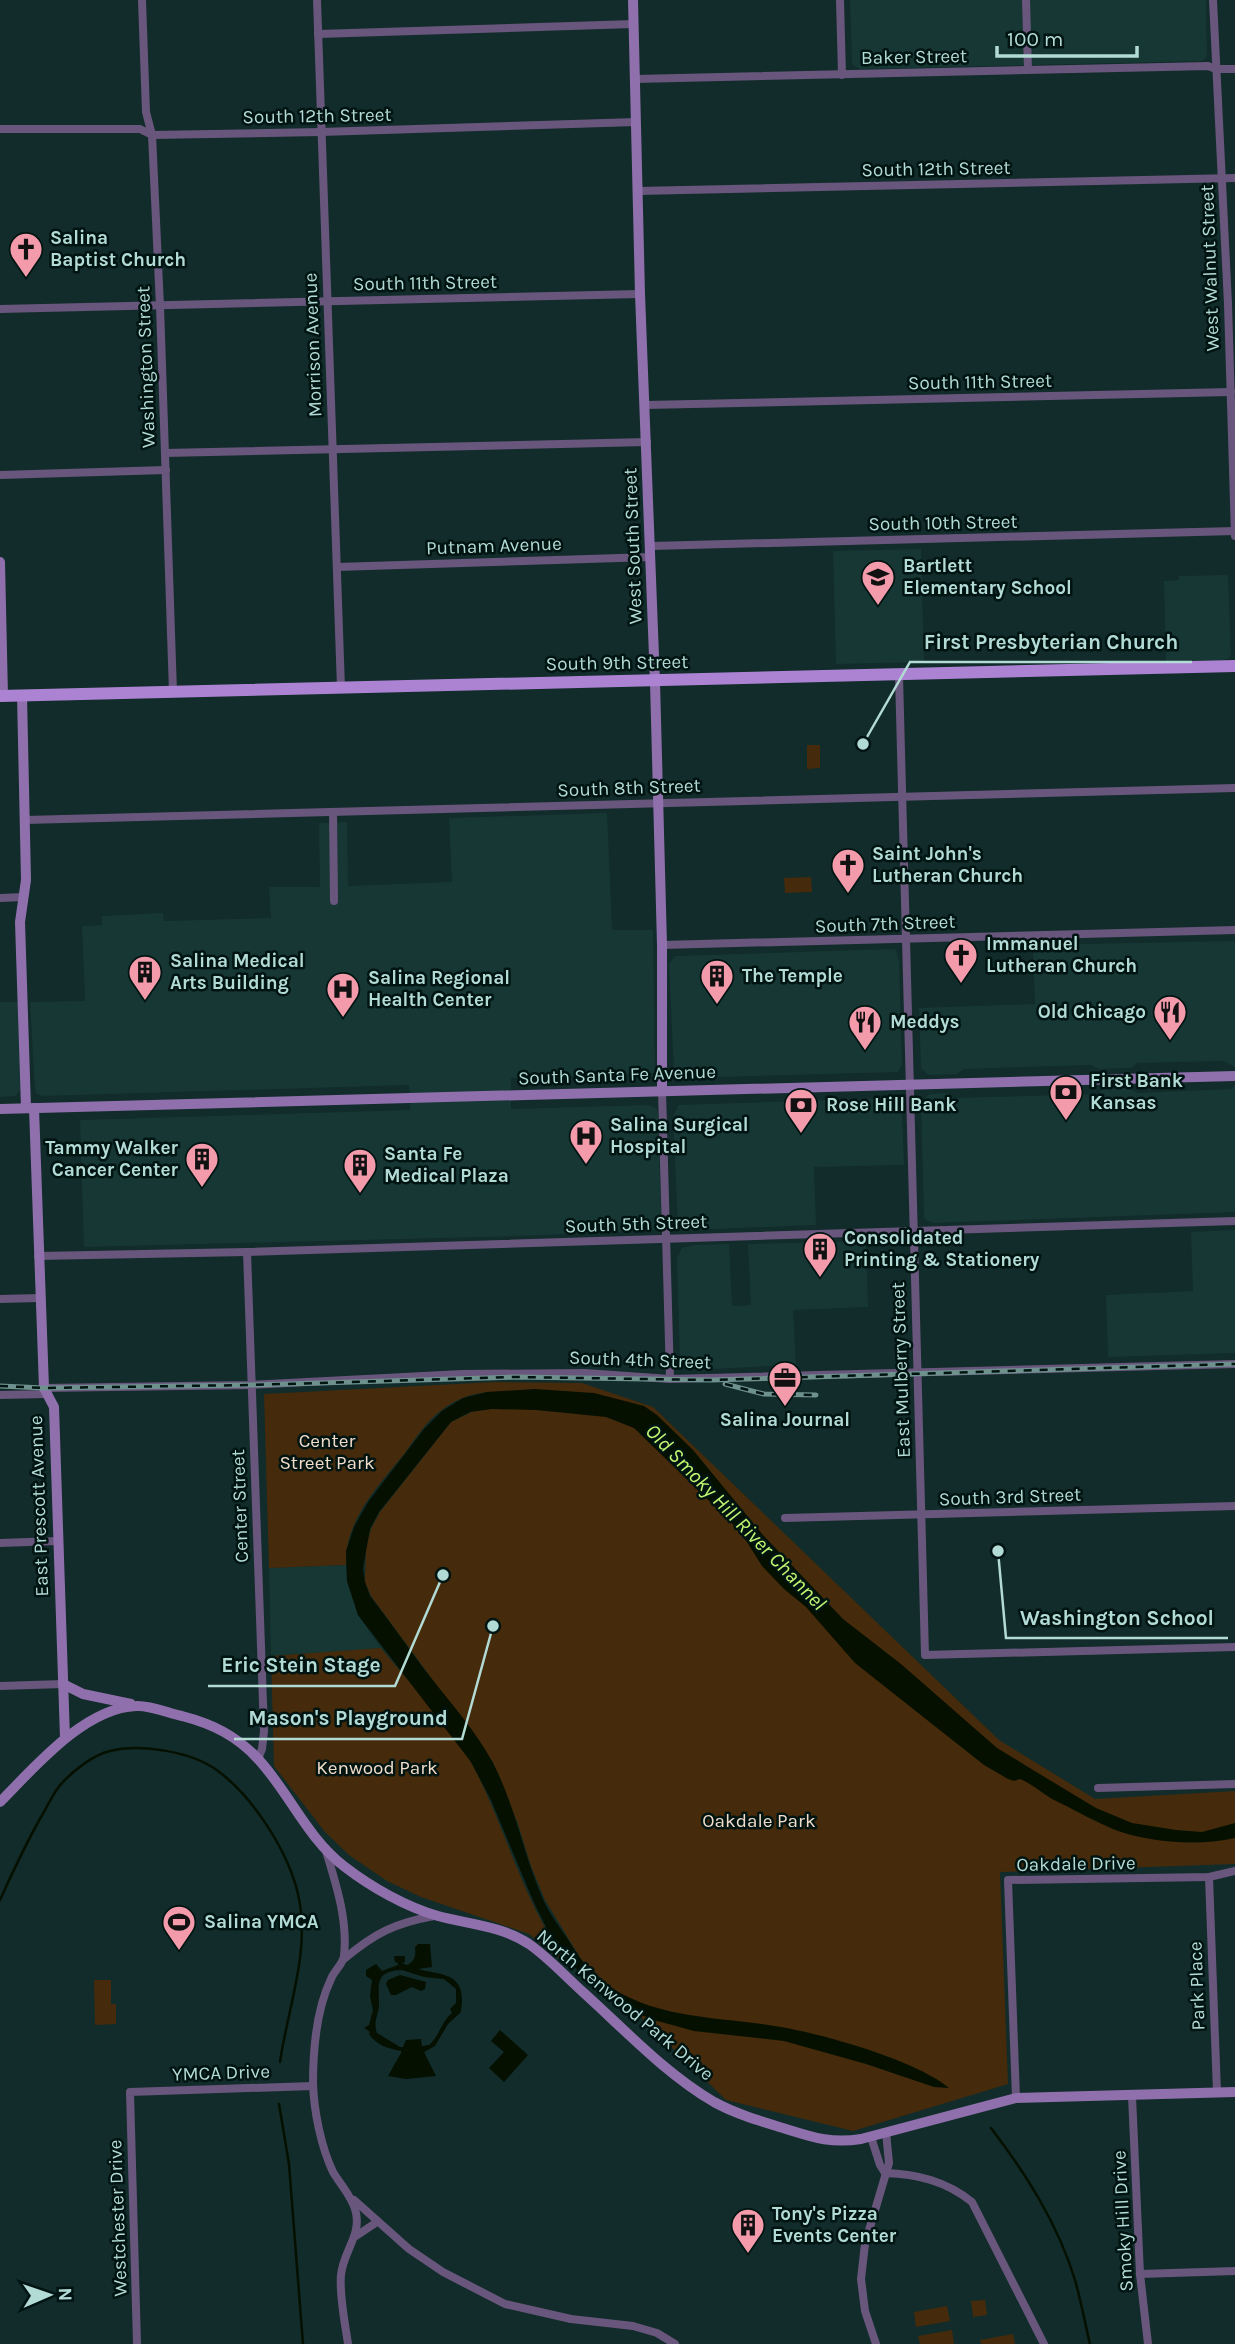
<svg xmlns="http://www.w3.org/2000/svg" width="1235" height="2344" font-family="Karla,sans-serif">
  <rect width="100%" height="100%" fill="#112c2a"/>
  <g fill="#173734">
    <polygon points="850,0 1206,0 1207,57 1202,61 860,69 853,65 852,62"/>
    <polygon points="921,549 924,662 836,664 833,551"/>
    <polygon points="1228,575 1231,654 1229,658 1218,662 1166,663 1164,581 1179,580 1179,576"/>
    <polygon points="607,813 612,930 653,930 655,1073 511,1078 511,1109 648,1105 656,1108 658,1112 661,1219 655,1229 650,1231 515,1236 84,1247 80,1120 410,1110 409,1085 43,1096 37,1094 35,1089 30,1002 85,1001 82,926 102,925 102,916 163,913 164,921 271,918 269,887 320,887 319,823 347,822 348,886 452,882 449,818"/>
    <polygon points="1235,941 1235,1067 1224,1061 1137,1063 1131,1068 1099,1069 1090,1065 964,1069 957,1074 931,1075 927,1074 921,1068 919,1008 1035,1004 1033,945"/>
    <polygon points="892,949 896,950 899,961 902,1064 898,1072 680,1078 674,1074 669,964 675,956"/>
    <polygon points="0,1002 18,1002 20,1090 15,1096 0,1097"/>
    <polygon points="1235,1086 1235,1212 933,1223 925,1220 924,1216 921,1106 926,1097 930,1094 947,1093 954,1098 1099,1094 1102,1088 1129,1088 1137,1093 1231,1089"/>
    <polygon points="893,1098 898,1099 902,1107 904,1165 814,1167 816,1225 689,1230 678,1226 673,1118 678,1105"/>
    <polygon points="1235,1230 1235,1353 1108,1357 1106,1295 1193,1291 1191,1232"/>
    <polygon points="866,1241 868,1307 793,1310 796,1365 688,1370 682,1367 680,1363 677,1258 682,1248 694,1245 729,1244 732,1306 751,1305 748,1244"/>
    <polygon points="346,1565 347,1581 358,1615 381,1648 271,1656 269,1568"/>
  </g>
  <g fill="#452b0b">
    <polygon points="807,745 820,745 820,768 807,769"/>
    <polygon points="811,877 812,892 785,893 784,878"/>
    <path d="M495,1382L582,1383L653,1407L999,1740L1095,1799L1235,1791V1864L1000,1872L1008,2084L853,2131L726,2100L581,1959L545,1900L531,1866L518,1824L493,1762L371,1596L365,1582L366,1547L371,1529L380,1512L451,1422L470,1413L487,1392C471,1394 456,1399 443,1409C427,1420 415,1439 404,1454C378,1486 344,1521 346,1565L269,1568L264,1394Z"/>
    <path d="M381,1648C409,1683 453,1727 473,1766C501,1819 517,1879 547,1931C554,1943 563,1954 571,1966L569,1967L529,1934L421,1897L387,1881L349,1855L325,1832L274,1766L271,1656Z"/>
    <polygon points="94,1980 111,1980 111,2004 116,2004 116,2024 95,2025"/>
    <polygon points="985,2300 987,2315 973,2317 971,2301"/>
    <polygon points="947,2306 950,2321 916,2327 914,2312"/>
    <polygon points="952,2330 954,2344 920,2344 918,2336"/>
    <polygon points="1013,2334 1015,2344 981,2344 980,2340"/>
  </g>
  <g fill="#061000" fill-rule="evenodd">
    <path d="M535,1389L594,1393L644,1406L657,1415L693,1450L763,1535L843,1619L901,1664L997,1748L1033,1770L1096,1808L1132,1823L1176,1830L1202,1832L1235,1823V1838C1199,1846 1156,1843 1121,1832C1103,1826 1071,1808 1052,1799C1041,1792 1032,1784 1020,1779L1014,1781L1008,1779L984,1765L855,1663L806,1607L784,1589L762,1566L747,1542L731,1522L634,1428L606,1417L536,1410L492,1409L470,1412L451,1422L379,1512L370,1529L363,1568L365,1582L370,1596C389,1620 406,1645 424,1669C447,1699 475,1729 493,1763C515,1805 523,1853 542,1897C548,1911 558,1925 567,1938C577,1954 587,1970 603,1982C656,2021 721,2016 781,2027C823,2034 918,2061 949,2088L934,2087L866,2064L784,2041L694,2031L654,2020L634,2012L607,1996L572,1965L548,1931L534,1903L491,1800L471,1762L358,1615L347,1581L346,1551L354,1527L368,1502L424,1429L442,1411L463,1398L487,1392Z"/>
    <path d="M418,1944H430L432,1967L418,1969C437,1975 462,1971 462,2000C462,2004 461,2008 461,2012L448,2024L435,2046L424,2052L436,2076L406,2079L388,2076L401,2053V2051C388,2048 377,2046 369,2034L370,2032L364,2028L369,2025L373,2010L370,1996L372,1980L366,1976V1970L376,1964L382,1971L398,1965V1963L395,1962L394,1956H405V1962L402,1963L407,1965C415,1961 416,1956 415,1947ZM402,1970L424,1977L444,1979L456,1989V2003L450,2009L452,2013C440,2023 440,2036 429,2045L422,2046L421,2039L406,2040L403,2047H400L377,2033C373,2022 378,2016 379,2005C379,1985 374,1971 402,1970Z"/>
    <polygon points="400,1975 426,1982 425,1989 421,1991 412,1987 396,1995 391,1995 386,1984 388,1980"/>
    <polygon points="500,2030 528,2055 504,2082 489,2068 504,2052 491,2041"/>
  </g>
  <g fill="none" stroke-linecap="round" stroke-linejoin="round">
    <g stroke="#061000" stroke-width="2.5">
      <path d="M0,1900C14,1869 28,1839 45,1810C50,1801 55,1790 62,1783C74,1770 93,1755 110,1751C141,1743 193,1752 218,1771C253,1797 288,1851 298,1894C311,1951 288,2006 280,2062"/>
      <polyline points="279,2104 289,2164 303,2344"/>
      <path d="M991,2128C1026,2174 1058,2224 1075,2280C1081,2301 1085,2323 1090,2344"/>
    </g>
    <g stroke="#69567c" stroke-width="8">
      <polyline points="142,0 146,112 152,135 160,306 173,692"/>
      <polyline points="317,0 341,688"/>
      <polyline points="840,0 842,75"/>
      <polyline points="1026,0 1028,70"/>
      <polyline points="1213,0 1228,304 1235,536"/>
      <polyline points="318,34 633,24"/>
      <polyline points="635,79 1208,66 1216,69 1235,69"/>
      <polyline points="0,129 140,129 152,135 321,132 636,122"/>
      <polyline points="638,191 1235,178"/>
      <polyline points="0,309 640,294"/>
      <polyline points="646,405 1231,392"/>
      <polyline points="165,453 647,442"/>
      <polyline points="0,475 166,470"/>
      <polyline points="651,546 1235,531"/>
      <polyline points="337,567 651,557"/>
      <polyline points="899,676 925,1655 1235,1647"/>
      <polyline points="333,812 334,901"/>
      <polyline points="25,820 1235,788"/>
      <polyline points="0,898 23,897"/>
      <polyline points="662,945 1235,930"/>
      <polyline points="662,1091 670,1379"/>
      <polyline points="247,1252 264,1731 262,1749 258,1759"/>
      <polyline points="38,1256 247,1252 1235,1221"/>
      <polyline points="0,1299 40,1298"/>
      <polyline points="44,1388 251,1385 462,1374 585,1373 670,1379 1235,1364"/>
      <polyline points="0,1395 46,1394"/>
      <polyline points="785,1518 1235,1506"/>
      <polyline points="0,1543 58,1541"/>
      <polyline points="0,1686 63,1684"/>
      <polyline points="1098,1788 1235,1784"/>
      <path d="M326,1851C336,1884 348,1920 344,1956C343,1964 334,1971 331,1979C316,2010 313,2050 313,2084C314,2111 321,2147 333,2172C340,2184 351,2195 355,2209C363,2234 343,2251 341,2275C339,2295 345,2323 348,2344"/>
      <polyline points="1209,1877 1217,2092"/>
      <path d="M344,1959C375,1933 395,1923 434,1916"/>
      <polyline points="1132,2096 1140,2274 1148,2344"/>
      <polyline points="1016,2098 1008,1880 1209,1877 1235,1871"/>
      <polyline points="871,2137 880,2165 885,2173"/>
      <path d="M885,2173C917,2174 946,2181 972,2202L1044,2344"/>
      <polyline points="354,2200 409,2249 443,2272 505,2304 571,2319 633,2326 657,2333 675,2344"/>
      <polyline points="356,2236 377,2222"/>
      <polyline points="1140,2274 1235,2271"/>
      <polyline points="137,2344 130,2092 313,2086"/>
      <polyline points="876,2344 865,2311 861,2279 865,2244 889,2163 886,2132"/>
    </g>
    <g stroke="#8f70ac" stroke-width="10">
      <polyline points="633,0 640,294 655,682 662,945 662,1091"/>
      <polyline points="0,562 3,696"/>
      <polyline points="22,695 26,880 20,922 26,1108"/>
      <polyline points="34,1108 44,1388 54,1407 65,1738"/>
      <polyline points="0,1109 1235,1076"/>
      <polyline points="63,1684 83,1694 131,1704"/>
      <path d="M0,1802C34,1768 84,1708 136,1706C150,1705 168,1713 182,1716C213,1724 237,1736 259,1760C290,1794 307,1838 345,1867C371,1887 406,1907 438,1916C468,1924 502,1926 529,1944C549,1958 566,1977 584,1993C626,2031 666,2074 714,2102C736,2114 760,2121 783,2128C812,2137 830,2144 861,2139L1016,2098L1235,2092"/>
    </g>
    <polyline stroke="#ac83d2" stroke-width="12" points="0,696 1235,666"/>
    <defs>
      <g id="rail">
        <polyline points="725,1384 764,1394 816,1395"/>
        <polyline points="0,1386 44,1388 251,1385 515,1377 711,1380 1235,1364"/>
      </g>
    </defs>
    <use href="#rail" stroke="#6f918e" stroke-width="5"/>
    <use href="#rail" stroke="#001412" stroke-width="2.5" stroke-dasharray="8" stroke-linecap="butt"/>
  </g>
  <defs>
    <symbol id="church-pin" viewBox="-11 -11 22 30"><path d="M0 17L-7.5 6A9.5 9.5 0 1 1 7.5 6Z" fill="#f39aab" stroke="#001412"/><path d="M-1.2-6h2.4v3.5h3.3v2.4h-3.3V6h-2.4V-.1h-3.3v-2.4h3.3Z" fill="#111"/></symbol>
    <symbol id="school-pin" viewBox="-11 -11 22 30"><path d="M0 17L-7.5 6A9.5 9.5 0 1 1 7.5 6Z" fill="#f39aab" stroke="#001412"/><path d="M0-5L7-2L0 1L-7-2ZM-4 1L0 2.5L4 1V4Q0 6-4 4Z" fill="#111"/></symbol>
    <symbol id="building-pin" viewBox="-11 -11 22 30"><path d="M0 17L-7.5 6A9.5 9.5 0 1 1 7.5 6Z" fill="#f39aab" stroke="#001412"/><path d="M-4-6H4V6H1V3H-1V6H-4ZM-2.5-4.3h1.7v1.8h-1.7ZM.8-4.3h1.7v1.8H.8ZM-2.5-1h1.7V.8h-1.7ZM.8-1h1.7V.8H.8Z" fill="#111"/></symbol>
    <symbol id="hospital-pin" viewBox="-11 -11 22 30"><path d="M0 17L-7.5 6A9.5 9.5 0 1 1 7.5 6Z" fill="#f39aab" stroke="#001412"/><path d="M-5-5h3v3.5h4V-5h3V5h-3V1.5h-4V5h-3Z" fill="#111"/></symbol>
    <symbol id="restaurant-pin" viewBox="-11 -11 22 30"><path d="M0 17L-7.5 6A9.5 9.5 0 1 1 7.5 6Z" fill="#f39aab" stroke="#001412"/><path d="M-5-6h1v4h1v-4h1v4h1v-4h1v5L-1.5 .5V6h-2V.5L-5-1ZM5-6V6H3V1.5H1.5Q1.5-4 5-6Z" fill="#111"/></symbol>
    <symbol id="bank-pin" viewBox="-11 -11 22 30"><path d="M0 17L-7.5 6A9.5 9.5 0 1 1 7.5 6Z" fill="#f39aab" stroke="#001412"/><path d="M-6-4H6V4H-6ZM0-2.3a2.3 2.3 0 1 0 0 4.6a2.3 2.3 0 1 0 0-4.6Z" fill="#111"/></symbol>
    <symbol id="office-pin" viewBox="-11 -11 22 30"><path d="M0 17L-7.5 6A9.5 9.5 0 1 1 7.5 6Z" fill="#f39aab" stroke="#001412"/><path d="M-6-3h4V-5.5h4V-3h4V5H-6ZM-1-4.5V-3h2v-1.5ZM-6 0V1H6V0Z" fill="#111"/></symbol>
    <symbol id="stadium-pin" viewBox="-11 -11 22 30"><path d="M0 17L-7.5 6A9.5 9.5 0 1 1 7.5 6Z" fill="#f39aab" stroke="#001412"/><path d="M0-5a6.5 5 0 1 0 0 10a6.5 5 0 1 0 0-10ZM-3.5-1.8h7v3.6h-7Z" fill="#111"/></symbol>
  </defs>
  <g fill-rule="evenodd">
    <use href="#church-pin" x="7" y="230" width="38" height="52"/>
    <use href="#school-pin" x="859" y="558" width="38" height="52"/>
    <use href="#church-pin" x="829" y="846" width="38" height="52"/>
    <use href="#church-pin" x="942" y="936" width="38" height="52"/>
    <use href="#building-pin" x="126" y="953" width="38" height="52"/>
    <use href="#building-pin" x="698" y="957" width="38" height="52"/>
    <use href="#hospital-pin" x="324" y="970" width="38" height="52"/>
    <use href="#restaurant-pin" x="1151" y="993" width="38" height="52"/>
    <use href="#restaurant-pin" x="846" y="1003" width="38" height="52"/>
    <use href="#bank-pin" x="1047" y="1073" width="38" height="52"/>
    <use href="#bank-pin" x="782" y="1086" width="38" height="52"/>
    <use href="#hospital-pin" x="567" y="1117" width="38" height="52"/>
    <use href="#building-pin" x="183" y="1140" width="38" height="52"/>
    <use href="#building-pin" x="341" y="1146" width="38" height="52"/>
    <use href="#building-pin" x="801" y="1230" width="38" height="52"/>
    <use href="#office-pin" x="766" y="1359" width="38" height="52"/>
    <use href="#stadium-pin" x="160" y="1903" width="38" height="52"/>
    <use href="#building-pin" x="729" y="2206" width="38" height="52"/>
  </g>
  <g text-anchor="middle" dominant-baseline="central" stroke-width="5" stroke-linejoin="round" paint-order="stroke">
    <g font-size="19" fill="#b3dbd6" stroke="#001412">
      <text transform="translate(914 57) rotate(-1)">Baker Street</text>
      <text transform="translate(317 116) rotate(-1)">South 12th Street</text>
      <text transform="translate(936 169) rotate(-1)">South 12th Street</text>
      <text transform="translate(1210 268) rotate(-92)">West Walnut Street</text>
      <text transform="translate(425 283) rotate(-1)">South 11th Street</text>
      <text transform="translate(313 345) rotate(-92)">Morrison Avenue</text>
      <text transform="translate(146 367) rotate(-92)">Washington Street</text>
      <text transform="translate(980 382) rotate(-1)">South 11th Street</text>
      <text transform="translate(943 523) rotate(-1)">South 10th Street</text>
      <text transform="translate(494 546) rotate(-2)">Putnam Avenue</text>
      <text transform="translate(633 546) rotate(-92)">West South Street</text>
      <text transform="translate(617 663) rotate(-1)">South 9th Street</text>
      <text transform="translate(629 788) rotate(-2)">South 8th Street</text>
      <text transform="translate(885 924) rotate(-2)">South 7th Street</text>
      <text transform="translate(617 1075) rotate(-2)">South Santa Fe Avenue</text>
      <text transform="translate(636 1224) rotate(-2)">South 5th Street</text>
      <text transform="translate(640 1360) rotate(2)">South 4th Street</text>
      <text transform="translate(901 1370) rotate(-92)">East Mulberry Street</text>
      <text transform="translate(1010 1497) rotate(-2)">South 3rd Street</text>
      <text transform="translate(39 1506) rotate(-92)">East Prescott Avenue</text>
      <text transform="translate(240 1506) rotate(-92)">Center Street</text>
      <text transform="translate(1076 1864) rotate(-1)">Oakdale Drive</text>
      <text transform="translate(1197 1986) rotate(-92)">Park Place</text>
      <text transform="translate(625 2005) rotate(40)">North Kenwood Park Drive</text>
      <text transform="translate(221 2073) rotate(-2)">YMCA Drive</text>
      <text transform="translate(118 2218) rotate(-92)">Westchester Drive</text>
      <text transform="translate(1123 2221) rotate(-93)">Smoky Hill Drive</text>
    </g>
    <g font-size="19" font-weight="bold" fill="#b3dbd6" stroke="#001412" text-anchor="start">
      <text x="50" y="238">Salina<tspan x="50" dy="22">Baptist Church</tspan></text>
      <text x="903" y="566">Bartlett<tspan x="903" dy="22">Elementary School</tspan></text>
      <text x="872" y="854">Saint John's<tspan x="872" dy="22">Lutheran Church</tspan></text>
      <text x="986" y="944">Immanuel<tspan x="986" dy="22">Lutheran Church</tspan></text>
      <text x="170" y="961">Salina Medical<tspan x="170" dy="22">Arts Building</tspan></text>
      <text x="742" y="976">The Temple</text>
      <text x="368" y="978">Salina Regional<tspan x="368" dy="22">Health Center</tspan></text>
      <text x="1146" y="1012" text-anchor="end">Old Chicago</text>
      <text x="890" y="1022">Meddys</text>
      <text x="1090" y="1081">First Bank<tspan x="1090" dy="22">Kansas</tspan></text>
      <text x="826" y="1105">Rose Hill Bank</text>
      <text x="610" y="1125">Salina Surgical<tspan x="610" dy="22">Hospital</tspan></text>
      <text x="178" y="1148" text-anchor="end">Tammy Walker<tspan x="178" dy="22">Cancer Center</tspan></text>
      <text x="384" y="1154">Santa Fe<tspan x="384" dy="22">Medical Plaza</tspan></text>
      <text x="844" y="1238">Consolidated<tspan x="844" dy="22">Printing &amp; Stationery</tspan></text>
      <text x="785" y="1420" text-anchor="middle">Salina Journal</text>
      <text x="204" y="1922">Salina YMCA</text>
      <text x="772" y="2214">Tony's Pizza<tspan x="772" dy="22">Events Center</tspan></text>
    </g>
    <g font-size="19" fill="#f0dcc9" stroke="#001412">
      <text x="327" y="1441">Center<tspan x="327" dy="22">Street Park</tspan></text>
      <text x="377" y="1768">Kenwood Park</text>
      <text x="759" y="1821">Oakdale Park</text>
    </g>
    <g font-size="21" font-style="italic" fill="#c2f570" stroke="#001412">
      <text transform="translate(736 1517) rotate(46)">Old Smoky Hill River Channel</text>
    </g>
  </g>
  <path fill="none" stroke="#b3dbd6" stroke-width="2.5" d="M863 744L910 662H1192M998 1551L1006 1638H1228M443 1575L395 1686H208M493 1626L462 1739H234"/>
  <g fill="#b3dbd6" stroke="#001412" stroke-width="2.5">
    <circle cx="863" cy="744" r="7"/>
    <circle cx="998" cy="1551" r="7"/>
    <circle cx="443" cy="1575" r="7"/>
    <circle cx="493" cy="1626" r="7"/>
  </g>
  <g font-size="21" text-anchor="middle" font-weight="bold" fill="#b3dbd6" stroke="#001412" stroke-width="5" stroke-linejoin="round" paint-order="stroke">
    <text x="1051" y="649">First Presbyterian Church</text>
    <text x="1117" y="1625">Washington School</text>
    <text x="301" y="1672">Eric Stein Stage</text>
    <text x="348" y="1725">Mason's Playground</text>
  </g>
  <g transform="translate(49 2295) rotate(88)" stroke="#001412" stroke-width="5" paint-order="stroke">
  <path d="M0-5L12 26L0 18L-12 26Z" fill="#b3dbd6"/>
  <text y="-10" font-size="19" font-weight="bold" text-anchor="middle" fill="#b3dbd6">N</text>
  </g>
  <path d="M997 46v10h140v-10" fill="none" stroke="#b3dbd6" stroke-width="3.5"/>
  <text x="1007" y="46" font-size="21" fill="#b3dbd6" stroke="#001412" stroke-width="5" paint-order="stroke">100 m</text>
</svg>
